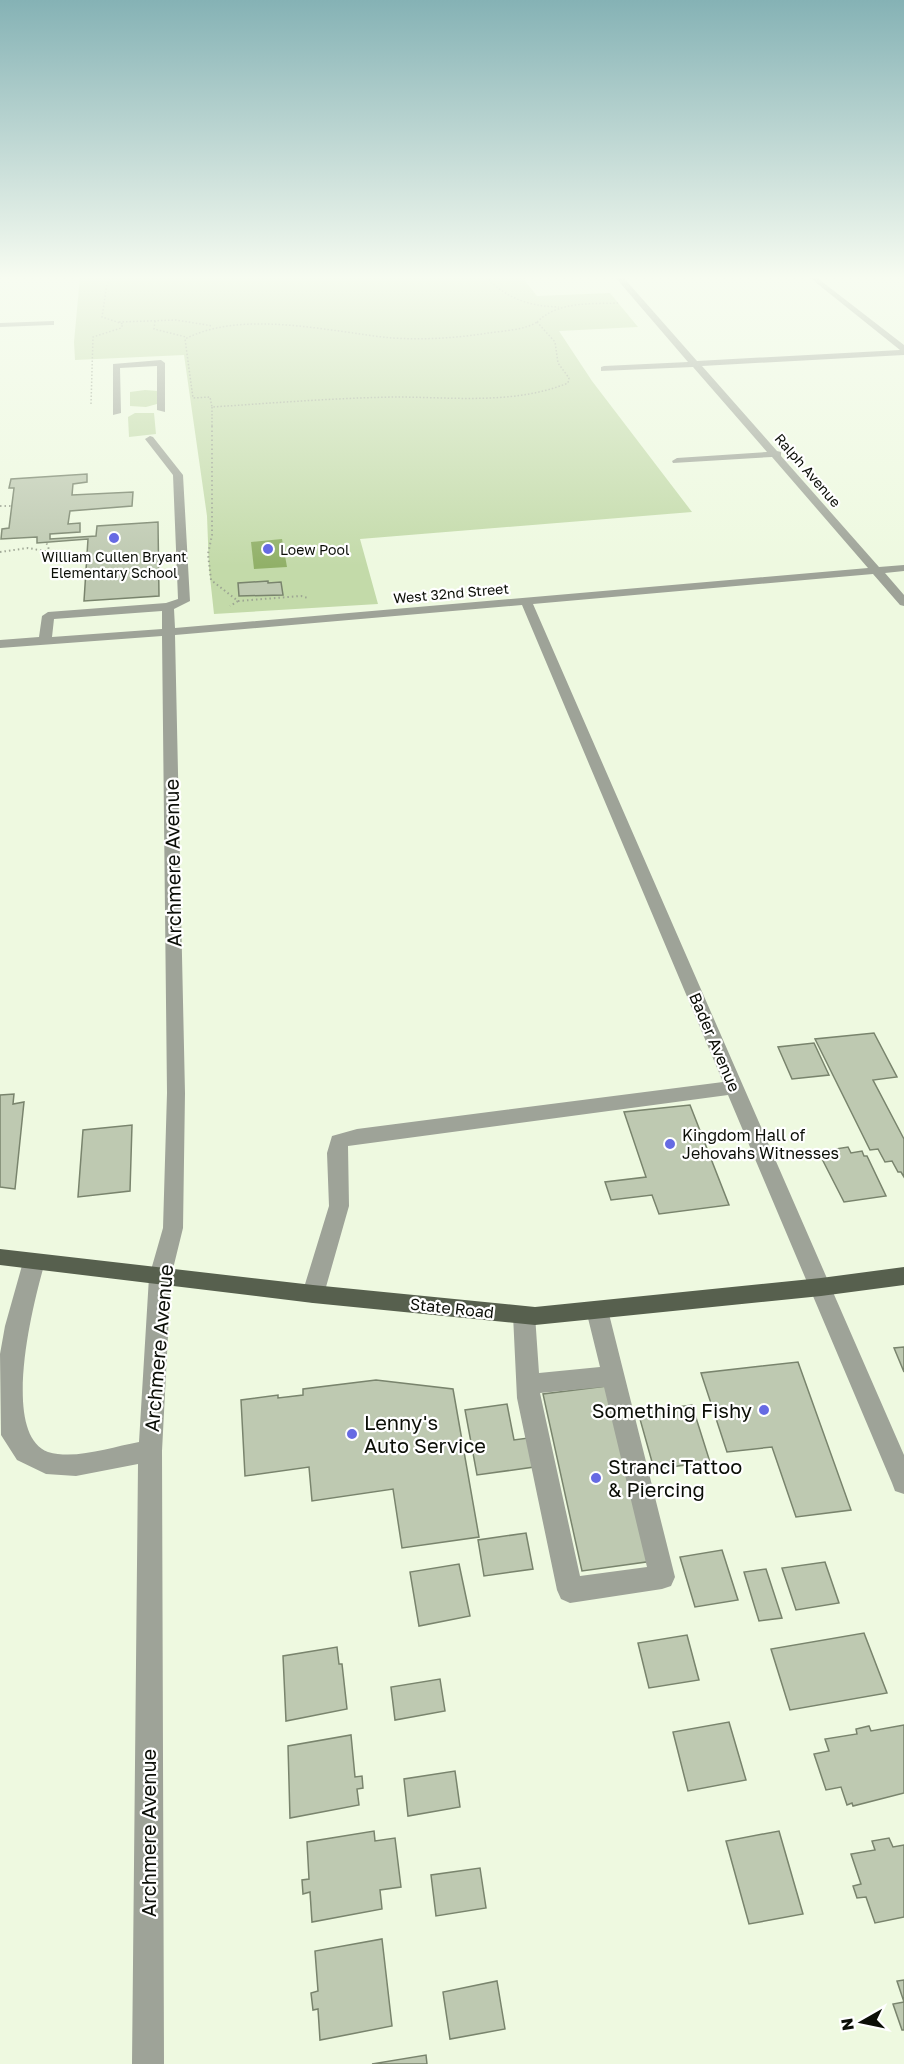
<svg xmlns="http://www.w3.org/2000/svg" width="904" height="2064" font-family="'Golos Text',sans-serif">
  <rect width="100%" height="100%" fill="#eef9e0"/>
  <g fill="#c3daa9">
    <polygon points="80,277 522,277 537,296 610,293 638,327 559,331 592,381 692,512 360,539 378,604 214,614 209,568 207,516 184,355 75,360 74,342"/>
    <polygon points="145,390 158,391 157,404 146,407 130,406 130,392"/>
    <polygon points="135,413 154,413 156,434 129,437 128,417"/>
  </g>
  <polygon fill="#91b068" points="282,539 287,567 254,569 251,542"/>
  <g fill="#bec9b1" stroke="#79846d" stroke-width="1.5">
    <polygon points="87,474 87,482 73,484 72,495 133,492 132,506 70,511 68,524 80,523 80,532 50,534 50,539 96,536 97,526 158,522 159,596 84,601 88,539 37,543 37,537 1,539 2,529 9,528 14,488 9,488 11,479"/>
    <polygon points="268,581 268,583 281,582 283,595 239,596 238,583"/>
    <polygon points="874,1033 897,1077 873,1080 904,1139 904,1177 901,1172 898,1172 892,1161 885,1162 878,1149 870,1150 815,1039"/>
    <polygon points="814,1043 829,1075 792,1079 778,1047"/>
    <polygon points="14,1094 13,1104 24,1102 15,1189 0,1187 0,1095"/>
    <polygon points="690,1105 729,1205 659,1214 652,1195 611,1200 605,1182 646,1177 624,1112"/>
    <polygon points="132,1125 130,1191 78,1197 83,1130"/>
    <polygon points="848,1147 851,1153 862,1151 864,1156 867,1156 886,1196 844,1202 821,1157 832,1156 829,1150"/>
    <polygon points="904,1347 904,1372 894,1348"/>
    <polygon points="798,1362 851,1510 796,1517 772,1447 727,1452 701,1373"/>
    <polygon points="376,1380 453,1389 479,1537 402,1548 393,1489 312,1501 309,1467 245,1476 241,1400 278,1395 278,1398 303,1395 303,1389"/>
    <polygon points="607,1386 653,1561 582,1571 543,1394"/>
    <polygon points="507,1404 514,1440 528,1438 534,1467 477,1475 465,1410"/>
    <polygon points="692,1405 710,1462 654,1469 638,1412"/>
    <polygon points="526,1533 533,1569 484,1576 478,1540"/>
    <polygon points="722,1550 738,1600 695,1607 680,1557"/>
    <polygon points="825,1562 839,1603 796,1610 782,1568"/>
    <polygon points="459,1564 470,1616 419,1626 410,1572"/>
    <polygon points="766,1569 782,1618 759,1621 744,1572"/>
    <polygon points="864,1633 887,1693 790,1710 771,1649"/>
    <polygon points="687,1635 699,1680 649,1688 638,1643"/>
    <polygon points="337,1647 339,1664 342,1664 347,1709 286,1721 283,1656"/>
    <polygon points="440,1679 445,1711 395,1720 391,1687"/>
    <polygon points="729,1722 746,1780 688,1791 673,1732"/>
    <polygon points="904,1725 904,1793 853,1806 852,1803 847,1805 841,1787 826,1790 814,1754 829,1751 825,1739 857,1734 856,1729 869,1726 871,1731"/>
    <polygon points="351,1735 355,1777 362,1776 363,1788 357,1789 359,1805 290,1818 288,1746"/>
    <polygon points="455,1771 460,1807 408,1816 404,1779"/>
    <polygon points="374,1831 375,1841 395,1838 401,1887 380,1890 382,1909 312,1922 310,1892 303,1894 302,1880 309,1879 307,1842"/>
    <polygon points="779,1831 803,1914 749,1924 726,1841"/>
    <polygon points="889,1838 893,1847 904,1845 904,1917 875,1923 866,1897 857,1898 853,1886 861,1884 851,1854 875,1850 872,1841"/>
    <polygon points="480,1868 486,1908 436,1916 431,1875"/>
    <polygon points="382,1939 392,2026 320,2040 318,2009 313,2010 311,1993 318,1991 315,1951"/>
    <polygon points="904,1980 904,2030 902,2030 893,2004 904,2002 897,1981"/>
    <polygon points="497,1981 505,2029 450,2039 443,1992"/>
    <polygon points="426,2055 427,2064 372,2064"/>
  </g>
  <g fill="none" stroke-linecap="round" stroke-linejoin="round">
    <g stroke="#9da593" stroke-width="1.5" stroke-dasharray="1.5 2" stroke-linecap="butt">
      <path d="M486,277C507,299 529,306 559,307"/>
      <polyline points="155,321 154,329 186,337"/>
      <polyline points="119,322 176,320 213,326"/>
      <path d="M537,322L555,342L558,363L569,378L568,383C514,405 452,397 395,397C334,398 273,403 212,407L210,397L193,398L185,339C243,309 330,332 392,338C425,340 457,338 488,333C503,331 525,330 537,322Z"/>
      <path d="M537,322C558,301 591,304 618,303"/>
      <polyline points="91,404 93,337 121,328 123,324 102,317 107,283 114,277"/>
      <polyline points="212,407 212,427"/>
    </g>
    <g stroke="#9da593" stroke-width="2" stroke-dasharray="1.5 3" stroke-linecap="butt">
      <polyline points="212,426 212,535 208,554 211,580 238,601 230,606"/>
      <polyline points="0,506 12,506"/>
      <polyline points="0,552 28,548 50,552 46,542"/>
      <polyline points="238,601 301,596 308,598"/>
    </g>
    <g fill="#9ea398" fill-rule="evenodd">
      <path d="M615,277H623L697,361L900,350L809,277H816L904,345V355L702,366L777,451L781,452V456L879,567L904,565V571L885,573L904,595V606L900,605L873,574L533,604L904,1455V1494L895,1491L892,1483L728,1095L348,1146L349,1206L324,1294L321,1300L313,1303L305,1300L302,1294L329,1206L327,1153L332,1136L357,1129L723,1082L522,605L175,635L185,1093L183,1228L171,1277L162,1451L164,2064H132L138,1464L76,1476L46,1474L17,1460L1,1435L0,1354L5,1326L23,1262L27,1256L34,1254L41,1256L45,1262C33,1303 0,1434 48,1452C76,1460 111,1447 139,1442L149,1277L163,1228L167,1093L162,636L0,648V640L39,637L42,616L48,612L166,603L178,599L173,475L145,439L150,436L153,437L183,475L190,601L174,609L175,628L868,568L772,457L673,463L672,461L677,458L767,452L693,367L601,371V367L604,366L688,362ZM162,611V629L52,637L54,619Z"/>
      <polygon points="54,321 54,325 51,325 0,327 0,323"/>
      <polygon points="161,360 165,363 165,412 157,410 157,366 120,368 121,413 113,415 113,364"/>
      <path d="M597,1301L605,1304L608,1310L675,1577L671,1586L662,1589L570,1603L561,1599L557,1590L517,1398L513,1315L516,1309L524,1306L532,1309L535,1315L539,1373L600,1367L586,1310L589,1304ZM604,1387L647,1567L580,1576L540,1393Z"/>
    </g>
    <polygon fill="#57604e" fill-rule="evenodd" points="0,1249 313,1285 535,1307 821,1278 904,1267 904,1285 821,1296 535,1325 313,1303 0,1265"/>
  </g>
  <linearGradient id="sky" x2="0" y2="1"><stop stop-color="#85b2b5"/><stop offset="0.49" stop-color="#f7fcf1"/><stop offset="1" stop-color="#f7fcf1" stop-opacity="0"/></linearGradient>
  <rect width="904" height="566" fill="url(#sky)"/>
  <g fill="#666ae3" stroke="#fff" stroke-width="2">
    <circle cx="114" cy="538" r="6"/>
    <circle cx="268" cy="549" r="6"/>
    <circle cx="670" cy="1144" r="6"/>
    <circle cx="764" cy="1410" r="6"/>
    <circle cx="352" cy="1434" r="6"/>
    <circle cx="596" cy="1478" r="6"/>
  </g>
  <g text-anchor="middle" dominant-baseline="central" stroke-width="4.5" stroke-linejoin="round" paint-order="stroke">
    <g font-size="14" fill="#0b0e07" stroke="#fff">
      <text transform="translate(808 470) rotate(49)">Ralph Avenue</text>
      <text transform="translate(451 593) rotate(-5)">West 32nd Street</text>
    </g>
    <g font-size="14" fill="#0b0e07" stroke="#fff" text-anchor="start">
      <text x="280" y="549">Loew Pool</text>
      <text x="114" y="556" text-anchor="middle">William Cullen Bryant<tspan x="114" dy="16">Elementary School</tspan></text>
    </g>
    <g font-size="16" fill="#0b0e07" stroke="#fff">
      <text transform="translate(715 1042) rotate(67)">Bader Avenue</text>
      <text transform="translate(452 1308) rotate(6)">State Road</text>
    </g>
    <g font-size="16" fill="#0b0e07" stroke="#fff" text-anchor="start">
      <text x="682" y="1135">Kingdom Hall of<tspan x="682" dy="18">Jehovahs Witnesses</tspan></text>
    </g>
    <g font-size="20" fill="#0b0e07" stroke="#fff">
      <text transform="translate(172 863) rotate(-91)">Archmere Avenue</text>
      <text transform="translate(158 1348) rotate(-85)">Archmere Avenue</text>
      <text transform="translate(148 1833) rotate(-90)">Archmere Avenue</text>
    </g>
    <g font-size="20" fill="#0b0e07" stroke="#fff" text-anchor="start">
      <text x="752" y="1410" text-anchor="end">Something Fishy</text>
      <text x="364" y="1422">Lenny's<tspan x="364" dy="23">Auto Service</tspan></text>
      <text x="608" y="1466">Stranci Tattoo<tspan x="608" dy="23">&amp; Piercing</tspan></text>
    </g>
  </g>
  <g transform="translate(862 2022) rotate(261)" stroke="#ffffff" stroke-width="4.5" paint-order="stroke">
  <path d="M0-4.5L10 22L0 15L-10 22Z" fill="#0b0e07"/>
  <text y="-9" font-size="16" font-weight="bold" text-anchor="middle" fill="#0b0e07">N</text>
  </g>
</svg>
